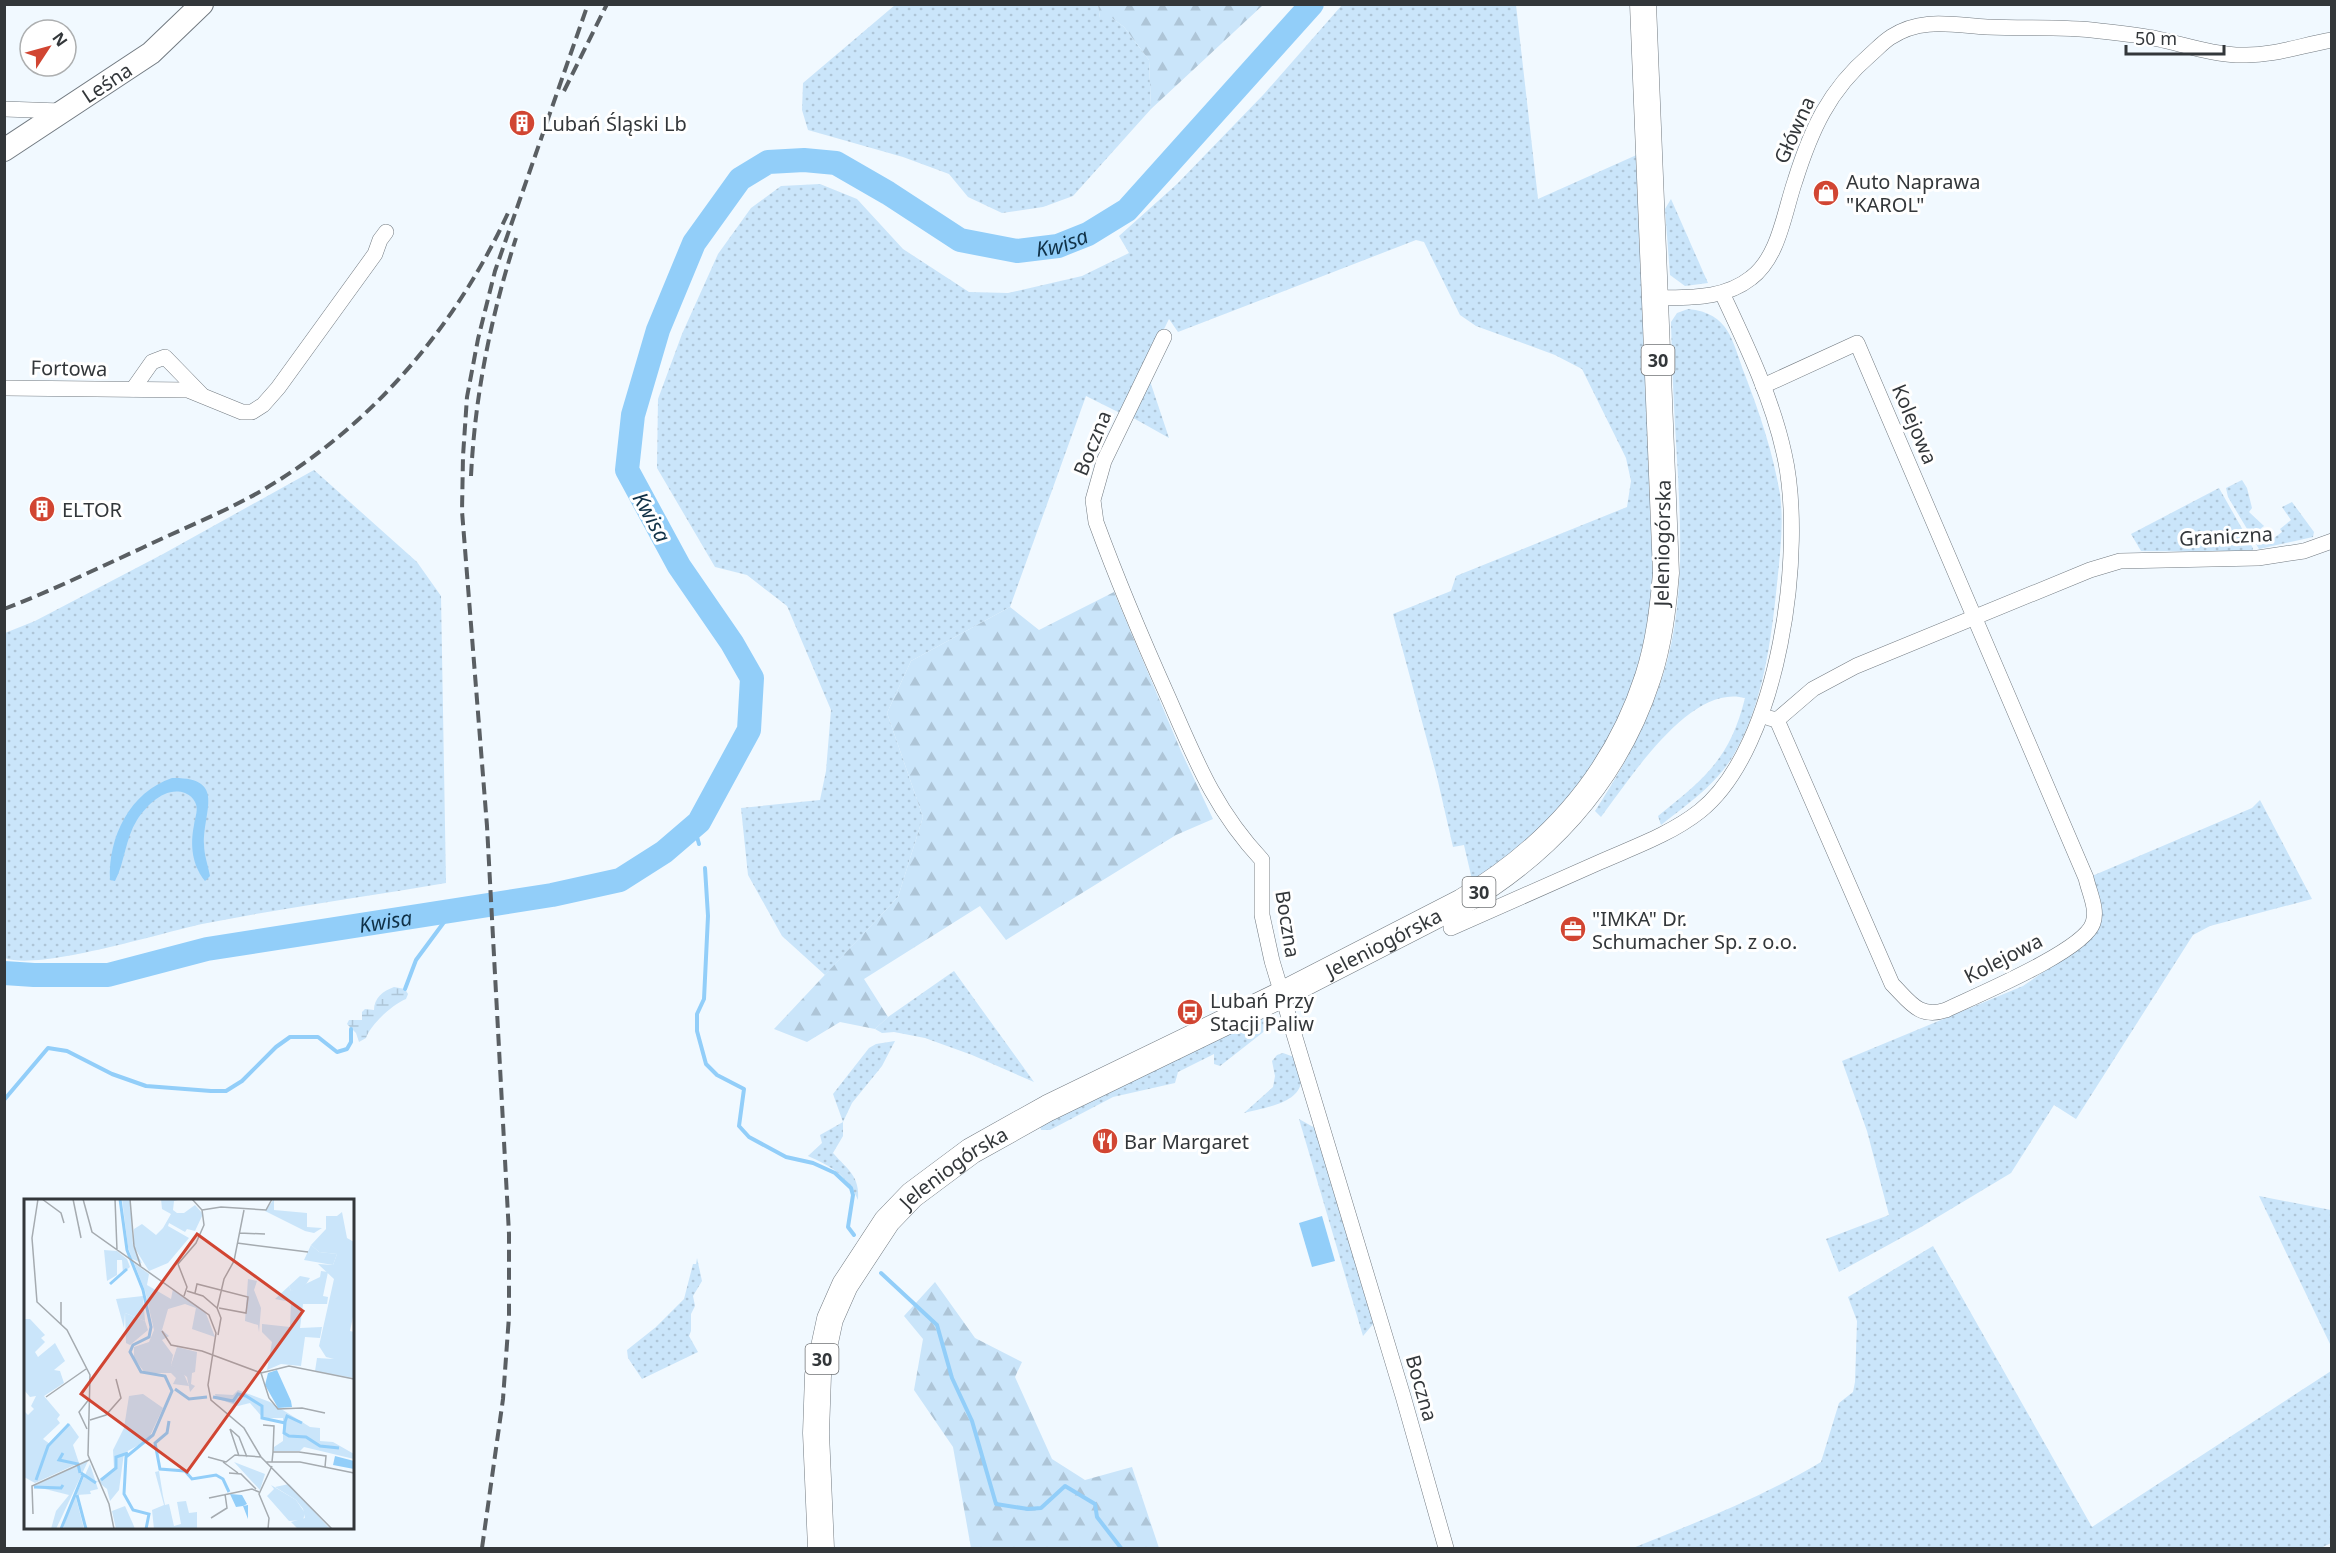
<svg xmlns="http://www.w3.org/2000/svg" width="2336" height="1553" font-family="'Noto Sans',sans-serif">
  <defs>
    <pattern id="green-dots" width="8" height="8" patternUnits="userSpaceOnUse" patternTransform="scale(1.5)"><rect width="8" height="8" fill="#cae5fa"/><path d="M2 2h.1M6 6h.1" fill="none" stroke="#aec5d7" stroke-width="1.8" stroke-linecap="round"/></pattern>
    <pattern id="forest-firs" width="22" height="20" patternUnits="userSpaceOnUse" patternTransform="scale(1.5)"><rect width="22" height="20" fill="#cae5fa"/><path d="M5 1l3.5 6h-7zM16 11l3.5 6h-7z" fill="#aec5d7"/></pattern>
    <pattern id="wetland-marsh" width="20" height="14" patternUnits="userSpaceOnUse" patternTransform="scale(1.5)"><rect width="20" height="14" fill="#cae5fa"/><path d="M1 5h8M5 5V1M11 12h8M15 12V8" fill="none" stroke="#aec5d7"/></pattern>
  </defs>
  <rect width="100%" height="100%" fill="#f1f9ff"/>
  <g fill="url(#green-dots)">
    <polygon points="895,5 1098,5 1100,18 1112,18 1124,27 1149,60 1151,109 1073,196 1043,207 1002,213 968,197 949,174 903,157 808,130 802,110 803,83"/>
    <polygon points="1342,5 1516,5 1538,199 1641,153 1656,582 1644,660 1617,730 1559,816 1473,884 1464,845 1453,847 1437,777 1393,614 1451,591 1456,576 1627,507 1631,481 1626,458 1582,369 1555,355 1476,326 1460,315 1424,242 1416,240 1178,332 1169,319 1122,414 1086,396 1010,607 911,661 887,713 923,817 898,897 825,975 782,936 748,875 741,808 820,800 826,771 831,710 787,606 747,575 715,567 657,468 658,399 682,334 718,254 751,208 781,186 820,184 857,199 903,249 969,292 1008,293 1082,276 1129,253 1119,236 1177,184 1264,94"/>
    <polygon points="1671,199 1708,283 1685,286 1670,275 1665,209"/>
    <path d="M1688,309C1730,313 1732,341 1745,375C1760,414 1773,453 1780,494C1784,524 1780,554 1777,584C1771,642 1763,705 1733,756C1716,785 1686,805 1661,825L1658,816C1704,779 1730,759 1745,698C1690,683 1630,779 1601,817L1595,811C1624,766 1648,723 1664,672C1685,604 1681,529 1677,459C1674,413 1672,367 1671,322L1677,313Z"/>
    <polygon points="1148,375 1169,438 1128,415"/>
    <path d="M314,470L417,562L441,596L446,883C365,897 282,908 202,924C161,933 38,971 5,958V633L35,621L163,554Z"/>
    <polygon points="2242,480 2247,488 2252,508 2249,512 2264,526 2260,529 2270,541 2282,532 2280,529 2291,520 2282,507 2292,502 2314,532 2313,537 2259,549 2228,497 2226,488"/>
    <polygon points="2219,488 2253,548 2252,552 2141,551 2131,534"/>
    <polygon points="2260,800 2312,899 2210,926 2193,935 2076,1119 2054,1105 2011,1173 1921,1227 1839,1272 1826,1239 1889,1215 1867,1131 1842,1061 2023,986 2071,953 2101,915 2102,907 2092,876 2252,808"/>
    <polygon points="954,971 1034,1082 972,1055 925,1038 894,1032 882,1033 875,1029 888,1017"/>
    <polygon points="1268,1014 1276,1022 1220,1066 1214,1064 1214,1054 1178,1072 1175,1083 1113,1097 1050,1130 1041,1130 1040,1125"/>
    <path d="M895,1041L882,1066L852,1103L843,1122V1136L833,1153C848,1170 860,1176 858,1200C848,1176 831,1166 808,1156L822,1143L820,1135L843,1122L833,1094L869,1048L876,1044Z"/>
    <path d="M1283,1053L1294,1057C1296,1064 1301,1074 1301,1081C1300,1104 1261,1108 1244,1113L1273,1087L1275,1076L1272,1061L1277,1055Z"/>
    <polygon points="1299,1119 1315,1128 1374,1323 1363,1336"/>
    <polygon points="2259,1196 2331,1210 2331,1346"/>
    <path d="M1933,1246L2092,1527L2331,1371V1543L2321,1548H1633C1697,1522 1761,1498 1821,1462L1839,1403L1853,1392L1855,1382L1857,1321L1848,1297Z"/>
    <polygon points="697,1258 702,1281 693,1296 695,1306 691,1314 691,1331 689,1336 698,1352 642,1379 628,1358 627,1350 656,1327 684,1299 693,1264 696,1264"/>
  </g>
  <g fill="url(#forest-firs)">
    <polygon points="1098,5 1098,4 1263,5 1151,109 1149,60 1124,27 1112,18 1100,18"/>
    <polygon points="1114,592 1181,751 1213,819 1176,835 1006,940 980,906 864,979 888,1017 875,1029 840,1022 807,1042 774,1029 898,897 923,817 887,713 911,661 1010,607 1039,630"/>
    <polygon points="935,1282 975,1338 1022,1362 1015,1377 1052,1459 1085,1480 1132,1467 1159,1548 971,1548 953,1447 914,1390 923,1339 904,1316"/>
  </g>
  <path fill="url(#wetland-marsh)" d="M394,987L405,989L408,994L406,999C393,1004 370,1025 366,1038L359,1042L356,1033L347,1024L349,1020H362V1012L365,1009L374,1010C374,998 383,991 394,987Z"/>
  <g fill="#92cef9">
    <path d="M172,778C227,777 203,811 204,844C204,855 208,865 210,876L205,881C192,865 190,845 194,825C195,817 199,809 195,802C193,798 190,795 185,793C165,786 147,805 137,820C125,839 125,862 115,881L110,880C108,837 130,792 172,778Z"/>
    <polygon points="1322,1216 1335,1261 1312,1267 1299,1223"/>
  </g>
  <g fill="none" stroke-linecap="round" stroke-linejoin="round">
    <g stroke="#92cef9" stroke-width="4">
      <polyline points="694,826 699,844"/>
      <polyline points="705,868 708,916 704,999 697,1014 697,1031 706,1064 717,1075 744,1089 739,1126 749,1137 786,1157 813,1163 835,1173 851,1188 853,1195 848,1227 854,1235"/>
      <polyline points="405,989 416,960 453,910"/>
      <polyline points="4,1100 48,1048 67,1051 112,1074 146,1086 211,1091 226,1091 242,1081 276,1047 290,1037 318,1037 337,1052 347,1049 351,1042 351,1029"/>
      <polyline points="881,1273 937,1325 952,1378 972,1421 996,1504 1028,1509 1041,1508 1065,1486 1095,1504 1097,1517 1121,1548"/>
    </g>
    <path stroke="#92cef9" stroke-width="24" id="s1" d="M4,973L34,975H108L207,949L552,895L620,880L664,852L699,822L749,730L752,678L732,643L679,566L627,470L633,415L658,330L694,243L740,179L768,162L804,160L836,163L888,193L960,240L1017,251L1058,246L1088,234L1127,210L1312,4"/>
    <defs>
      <g id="street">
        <polyline points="4,109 61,111"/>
        <path d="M1655,298C1688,297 1723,300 1751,278C1779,257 1784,213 1795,181C1811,130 1829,90 1870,55C1877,49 1883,42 1891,37C1921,17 1953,25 1987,27C2025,29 2062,26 2100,31C2119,33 2139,35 2158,39C2186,45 2214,55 2243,55C2273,56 2302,45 2332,40"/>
        <path d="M1164,337L1104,461L1093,500L1096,522C1118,582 1143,641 1169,699C1196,761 1215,810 1262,860V915L1272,961L1403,1396L1446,1548"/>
        <path d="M1763,386L1857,343L2086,878C2089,892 2098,909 2093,923C2084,951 1975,996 1946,1010C1919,1019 1910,1002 1892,984L1777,720"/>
        <polyline points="4,388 188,390 242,412 252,412 263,405 278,388 375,254 380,240 386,232"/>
        <polyline points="133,389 152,362 165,357 201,394"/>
        <polyline points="1769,718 1777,720 1813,689 1856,666 2090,570 2120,561 2258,558 2304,551 2332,541"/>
        <path d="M1451,928C1500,906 1550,884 1600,862C1634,847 1671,834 1700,811C1780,747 1806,548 1784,453C1772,398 1746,344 1722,293"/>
      </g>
      <g id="secondary">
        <path id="s2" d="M4,150L151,53L202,4"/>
      </g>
      <g id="primary">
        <path id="s3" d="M821,1548L816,1433L818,1375L830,1319L845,1285L887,1221L912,1195L971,1151L1048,1108L1281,995L1462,902C1551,849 1616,776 1648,677C1659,643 1663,608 1666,573L1643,4"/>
      </g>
    </defs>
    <use href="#street" stroke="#727a81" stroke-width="16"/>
    <use href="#secondary" stroke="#727a81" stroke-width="24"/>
    <use href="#primary" stroke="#727a81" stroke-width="27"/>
    <use href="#street" stroke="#fff" stroke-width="15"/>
    <use href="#secondary" stroke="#fff" stroke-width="22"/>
    <use href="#primary" stroke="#fff" stroke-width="26"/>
    <g stroke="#5a5f63" stroke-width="4" stroke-dasharray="12 6" stroke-linecap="butt">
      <polyline points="564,91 607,4"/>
      <path d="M471,476C475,394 491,316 516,238"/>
      <path d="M4,609C51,591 96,569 142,548C181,529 223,513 261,491C371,427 455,328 508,213"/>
      <polyline points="482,1548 503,1399 509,1316 509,1234 487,826 462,511 463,456 467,397 478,339 495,271 588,4"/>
    </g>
  </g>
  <defs>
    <symbol id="building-disc" viewBox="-11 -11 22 22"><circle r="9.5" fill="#d14532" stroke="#fff"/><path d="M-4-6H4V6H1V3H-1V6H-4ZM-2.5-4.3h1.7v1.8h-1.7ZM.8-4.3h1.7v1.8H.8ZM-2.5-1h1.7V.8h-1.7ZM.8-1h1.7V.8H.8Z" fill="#fff"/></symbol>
    <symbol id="shop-disc" viewBox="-11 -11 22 22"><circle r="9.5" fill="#d14532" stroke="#fff"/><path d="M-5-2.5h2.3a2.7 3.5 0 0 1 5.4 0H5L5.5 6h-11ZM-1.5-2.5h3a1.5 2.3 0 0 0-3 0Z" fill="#fff"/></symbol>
    <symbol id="office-disc" viewBox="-11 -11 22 22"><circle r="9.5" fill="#d14532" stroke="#fff"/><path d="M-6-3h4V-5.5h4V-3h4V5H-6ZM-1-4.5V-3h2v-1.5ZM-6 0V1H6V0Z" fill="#fff"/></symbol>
    <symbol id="bus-disc" viewBox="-11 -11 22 22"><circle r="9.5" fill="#d14532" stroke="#fff"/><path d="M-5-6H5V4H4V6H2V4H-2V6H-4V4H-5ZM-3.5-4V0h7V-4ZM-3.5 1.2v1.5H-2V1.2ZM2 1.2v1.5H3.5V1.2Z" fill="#fff"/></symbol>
    <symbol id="restaurant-disc" viewBox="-11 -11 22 22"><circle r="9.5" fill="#d14532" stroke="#fff"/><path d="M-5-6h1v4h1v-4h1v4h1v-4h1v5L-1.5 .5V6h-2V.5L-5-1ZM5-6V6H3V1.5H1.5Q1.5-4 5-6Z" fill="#fff"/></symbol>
  </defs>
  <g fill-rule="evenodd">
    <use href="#building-disc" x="507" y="108" width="30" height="30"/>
    <use href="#shop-disc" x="1811" y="178" width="30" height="30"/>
    <use href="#building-disc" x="27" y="494" width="30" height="30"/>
    <use href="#office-disc" x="1558" y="914" width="30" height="30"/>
    <use href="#bus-disc" x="1175" y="997" width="30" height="30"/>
    <use href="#restaurant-disc" x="1090" y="1126" width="30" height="30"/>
  </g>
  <g text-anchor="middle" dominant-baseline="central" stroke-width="6" stroke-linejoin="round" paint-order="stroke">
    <g fill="#fff" stroke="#707375" stroke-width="1.5">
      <rect x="1641.5" y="345" width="33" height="30" rx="4.5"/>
      <rect x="1462.5" y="877" width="33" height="30" rx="4.5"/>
      <rect x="805.5" y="1344" width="33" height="30" rx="4.5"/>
    </g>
    <g font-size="18" font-weight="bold" fill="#33373a">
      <text x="1658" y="360">30</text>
      <text x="1479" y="892">30</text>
      <text x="822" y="1359">30</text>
    </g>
    <g font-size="20" fill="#33373a" stroke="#fff">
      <text stroke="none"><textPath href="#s2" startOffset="123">Leśna</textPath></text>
      <text transform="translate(1794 130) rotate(-66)">Główna</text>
      <text transform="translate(69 368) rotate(1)">Fortowa</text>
      <text transform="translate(1915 424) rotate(67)">Kolejowa</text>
      <text transform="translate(1092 443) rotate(-68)">Boczna</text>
      <text transform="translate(2226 536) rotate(-3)">Graniczna</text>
      <text transform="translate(1662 543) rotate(-89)">Jeleniogórska</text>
      <text transform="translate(1288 924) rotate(81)">Boczna</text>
      <text stroke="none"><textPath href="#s3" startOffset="916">Jeleniogórska</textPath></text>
      <text transform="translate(2003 958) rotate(-27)">Kolejowa</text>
      <text stroke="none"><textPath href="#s3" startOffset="430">Jeleniogórska</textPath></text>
      <text transform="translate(1422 1388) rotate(74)">Boczna</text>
    </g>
    <g font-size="20" fill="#33373a" stroke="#fff" text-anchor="start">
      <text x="542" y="123">Lubań Śląski Lb</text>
      <text x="1846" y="181">Auto Naprawa<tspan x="1846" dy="23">"KAROL"</tspan></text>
      <text x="62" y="509">ELTOR</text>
      <text x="1592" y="918">"IMKA" Dr.<tspan x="1592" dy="23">Schumacher Sp. z o.o.</tspan></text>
      <text x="1210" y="1000">Lubań Przy<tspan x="1210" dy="23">Stacji Paliw</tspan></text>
      <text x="1124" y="1141">Bar Margaret</text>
    </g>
    <g font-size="21" font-style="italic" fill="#103147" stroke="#fff">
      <text stroke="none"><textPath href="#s1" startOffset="1791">Kwisa</textPath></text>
      <text transform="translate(652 517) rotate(61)">Kwisa</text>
      <text stroke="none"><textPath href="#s1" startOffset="387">Kwisa</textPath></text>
    </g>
  </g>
  <g transform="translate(24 1199)">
    <rect width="330" height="330" fill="#f1f9ff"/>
    <path d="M98,0H106L109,47L118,64L108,60L104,48ZM137,0H158L150,2L149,11L153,14H160L171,6L179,15L171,32L163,30L161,33L145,24L144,27L165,39L144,64L125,72L110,48V30L118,25L132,36L139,29L147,15L138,10ZM250,0V11L283,14V28L298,29L290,34L281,32L241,12ZM287,46L295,53L313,55L309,66L280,61ZM80,51L93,52L103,60L106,68L99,74L98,61H93V76L83,82ZM110,64L125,75L123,86L147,100L149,90L181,112L191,138L168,130L172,109L161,105L144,110L138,131L145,137L138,141L149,156L147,166L159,173L165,187L149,185L152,179L147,174H121L110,159V148L125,143L130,131L121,92ZM297,72L304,73L299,97L304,98L303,105H279L276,129L298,128L296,139L281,138L277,167L257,165L243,171L248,143L238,133V125L266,128L267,103L251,100L265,87L267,92L296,78ZM224,80L233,82L230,91L237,109L235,133L234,126L221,122ZM101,114L121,122L124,131L106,146L102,144ZM0,120H6L21,136L17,139L21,143L11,153L14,158L31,144L41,162L30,171L36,172L40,184L20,197L36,216L33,220L36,224L19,240L26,245L45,224L55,238L49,246L55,264L11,284L0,278V212L4,216L10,210L7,207L12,197L6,198L0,191ZM119,195L139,209L124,241L100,254L95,291L86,302L83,290L73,282L90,270L89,251L100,229L105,197ZM64,262L32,330H27L32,312L45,296L9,287ZM210,263L241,275L236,291ZM66,265L74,290L66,292L67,295L52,296ZM135,272L139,297L141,306L145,305L150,327L157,325L153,303L162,302L165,314L173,313V330H130L128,311L140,306L131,273ZM265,285L306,330H274L267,323L281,319L279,310L272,301L251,288ZM51,295L60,330H39L48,300ZM101,307L109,325L111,330H92L88,312Z" fill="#cae5fa"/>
    <path d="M318,13L323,39L330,43V113L326,132L330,133V179L291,172L293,159L310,160L302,158L295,147L310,80L294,65L309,66L313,55L295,53L287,46L302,30V17H313ZM276,77L286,79L279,90L267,92L265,87ZM119,97L121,122L101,114L100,129L92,100ZM153,148L173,153L171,173L168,174L167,185L171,187L166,193L163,178L147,166ZM214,191L246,203L286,228L296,229V242L309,243L330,255V260L280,248L276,252H250V248L259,242V219H239L226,204L214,207L192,199L191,195L209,196ZM247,286L272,301L281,314L279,321L265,322L243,297L250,290Z" fill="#cae5fa"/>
    <path d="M253,171L267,202L268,208L254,209L241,186L244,174ZM311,257L330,262V270L309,266ZM206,295L218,296L223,305L219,307L224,306V320L219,307L212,308Z" fill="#92cef9"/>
    <path fill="none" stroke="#92cef9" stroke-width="3" d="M96,0L103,51L119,91L127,128L125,138L109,146L106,153L117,173L141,177L148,192L129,236L102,258L100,295L109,311L125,315L122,330M86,85L103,70M151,190L165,200L183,198M189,198L209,202L214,195L222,197L238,207V219L261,224L260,234L265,237L282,238L296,247L315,249M145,222L143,234L131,244L136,270L161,272L168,280L192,276L199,280L205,293M261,223L263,217L278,224M39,254L35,261L54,265L56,274M57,274L72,284M12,281L24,247L45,225M77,281L92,269V258L104,254M10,288L37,289L39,286M53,296L62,330M37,330L59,276"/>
    <path fill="none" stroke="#a5abb0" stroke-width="1.5" d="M14,0L8,39L13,103L43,131L66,176L64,256L85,305L90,330M18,0L37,14L40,24M49,0L57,39L55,29M59,0L68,33L185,116L192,134L184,186L187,201L220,229L237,258L308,330M91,0L93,51M106,0L110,47L117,68M178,11L197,8L242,11L248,0M215,34L241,35M213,44L284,53M163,92L179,97L193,109L197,119L194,136M171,94L173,85L224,98L222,114L195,109M160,97L163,88L154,65L172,44L180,26L178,11L168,0M193,110L200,80L210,62L220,11M37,126V103M138,132L147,146L178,152L237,174M237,174L265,167L330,180M237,174L245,199L254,210L278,209L301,214M22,198L62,170M66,221L82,216L97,199L92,180M239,226L250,227L249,253M63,230L55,213L66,199M206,230L215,238L223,258M206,230L215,257M184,258L202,263L211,256L237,258M199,263L214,274M242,263H276L330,274M248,263L249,253H275L302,257L301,268M205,274L217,275L232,290M185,299L228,290L235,293M9,315L8,287L65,261M187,319L203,309L201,295M244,330L245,319L235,295L248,267"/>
    <path fill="#d14532" fill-opacity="0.15" stroke="#d14532" stroke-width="3" d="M173,35L279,112L163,273L57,195Z"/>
    <rect width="330" height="330" fill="none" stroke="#33373a" stroke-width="3"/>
  </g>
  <rect width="2336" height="1553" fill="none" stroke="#33373a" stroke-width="12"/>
  <g transform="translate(48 48) rotate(54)"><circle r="28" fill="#ffffff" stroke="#adafb0" stroke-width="1.5"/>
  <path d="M0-4.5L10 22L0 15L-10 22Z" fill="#d14532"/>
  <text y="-9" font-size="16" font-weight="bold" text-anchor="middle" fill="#33373a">N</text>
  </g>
  <path d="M2126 45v9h98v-9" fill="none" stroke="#33373a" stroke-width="3"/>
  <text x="2135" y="45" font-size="18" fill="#33373a" stroke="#ffffff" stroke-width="4.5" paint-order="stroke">50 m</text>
</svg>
